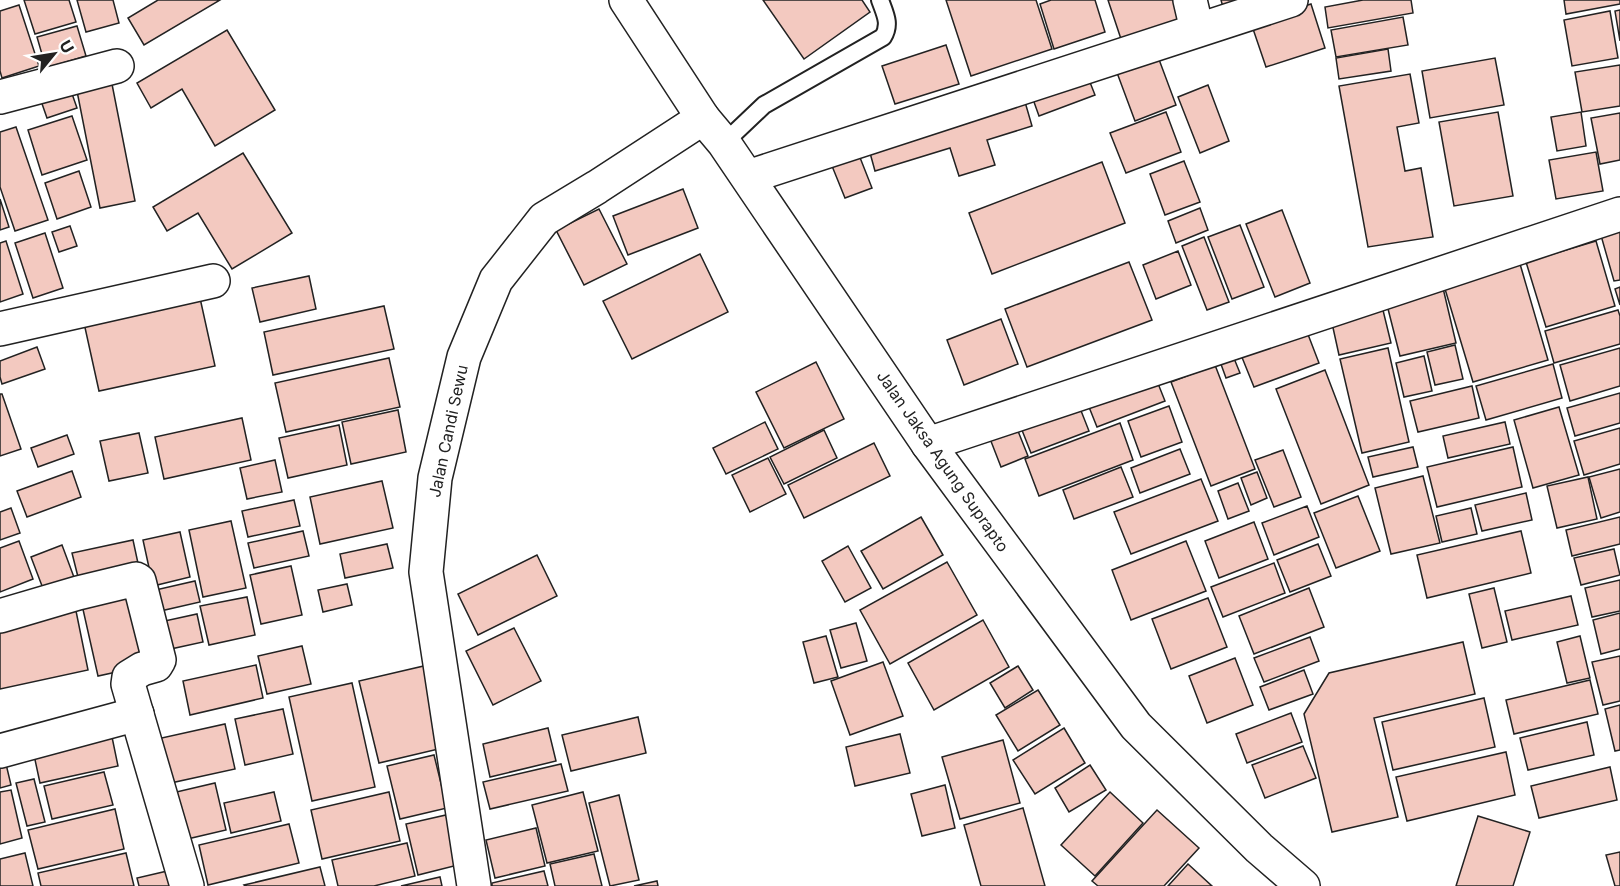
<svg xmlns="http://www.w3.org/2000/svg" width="1620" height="886" font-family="Inter,sans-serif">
  <rect width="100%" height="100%" fill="#fff"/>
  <g fill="#f3c9c0" stroke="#222" stroke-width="1.5">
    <polygon points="24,0 69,0 76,22 35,34"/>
    <polygon points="77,0 113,0 119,23 86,32"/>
    <polygon points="158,0 220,0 144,45 128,18"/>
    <polygon points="763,0 862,0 870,12 804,59"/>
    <polygon points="946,0 1036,0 1052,49 971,76"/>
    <polygon points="1051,0 1095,0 1105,32 1054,49 1040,4"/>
    <polygon points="1108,0 1182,0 1188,17 1121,39"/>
    <polygon points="1221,0 1252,0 1224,11"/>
    <polygon points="1363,0 1411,0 1413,13 1328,28 1325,7"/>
    <polygon points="1564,0 1620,0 1620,4 1566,14"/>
    <polygon points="1311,4 1325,48 1266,67 1251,23"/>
    <polygon points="19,5 39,66 2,78 0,71 0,11"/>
    <polygon points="1620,10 1620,41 1615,11"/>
    <polygon points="1610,11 1618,58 1572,66 1564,20"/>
    <polygon points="1403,17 1408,45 1336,57 1331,30"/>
    <polygon points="77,26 86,56 46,68 37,37"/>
    <polygon points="227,30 275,110 215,146 182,89 151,108 137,83"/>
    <polygon points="946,45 959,84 895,104 882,66"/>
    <polygon points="1154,46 1176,105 1135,121 1113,62"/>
    <polygon points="1388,49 1391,71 1339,79 1336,58"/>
    <polygon points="1495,58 1504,105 1430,118 1422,71"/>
    <polygon points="1620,65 1620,106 1582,112 1575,72"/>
    <polygon points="1084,67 1095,95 1039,116 1029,88"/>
    <polygon points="1410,74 1419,123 1397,127 1405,171 1421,168 1433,237 1368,247 1339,86"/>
    <polygon points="111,79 135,201 100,208 76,86"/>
    <polygon points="1208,85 1229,141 1200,153 1178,97"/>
    <polygon points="70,88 77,108 47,118 40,98"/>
    <polygon points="1023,95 1032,126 987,140 995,165 959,176 950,148 875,171 867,142"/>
    <polygon points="1166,112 1181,152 1126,173 1110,133"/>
    <polygon points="1498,112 1513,196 1454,206 1439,122"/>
    <polygon points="1581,112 1586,146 1557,151 1551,117"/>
    <polygon points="1620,113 1620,160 1600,164 1591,118"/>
    <polygon points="72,116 87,160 42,175 28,130"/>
    <polygon points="16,127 48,220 15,231 0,187 0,132"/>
    <polygon points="1596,152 1603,191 1556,199 1549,160"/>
    <polygon points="243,153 292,233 232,269 198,213 167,231 153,207"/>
    <polygon points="859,155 872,188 845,198 832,166"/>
    <polygon points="1184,161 1200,202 1165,215 1150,174"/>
    <polygon points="1102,162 1125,223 992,274 969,213"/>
    <polygon points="79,171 91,207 57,219 45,183"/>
    <polygon points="683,189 698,228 628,255 613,216"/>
    <polygon points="0,199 9,227 0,230"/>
    <polygon points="1200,208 1208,230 1176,243 1168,221"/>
    <polygon points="599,209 627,264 584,285 556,230"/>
    <polygon points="1282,210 1310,283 1275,297 1246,224"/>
    <polygon points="1240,225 1264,287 1232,299 1208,237"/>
    <polygon points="70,226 77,246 59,252 52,232"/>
    <polygon points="1620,226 1620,280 1614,281 1600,232"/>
    <polygon points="45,233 63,288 33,298 15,243"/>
    <polygon points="1204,237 1229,302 1207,310 1182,246"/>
    <polygon points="6,241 23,294 0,302 0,243"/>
    <polygon points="1596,241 1615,306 1546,327 1526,262"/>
    <polygon points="1178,251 1191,285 1156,299 1143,265"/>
    <polygon points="700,254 728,312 632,359 603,301"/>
    <polygon points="1518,257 1548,360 1473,382 1442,279"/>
    <polygon points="1129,262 1152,320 1027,367 1005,309"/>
    <polygon points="309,276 316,309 260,322 252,288"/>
    <polygon points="1620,287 1620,305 1615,289"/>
    <polygon points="1443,288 1456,343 1400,356 1386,301"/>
    <polygon points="200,298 215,366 99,391 84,323"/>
    <polygon points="1381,302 1391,343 1339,355 1330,314"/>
    <polygon points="384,306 394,349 273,375 264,332"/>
    <polygon points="1618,310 1620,316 1620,344 1554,363 1545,331"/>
    <polygon points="1001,319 1018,364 964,385 947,340"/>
    <polygon points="1304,324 1319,363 1254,387 1239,350"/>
    <polygon points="1455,345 1463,379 1435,385 1427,352"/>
    <polygon points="37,347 45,369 2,384 0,377 0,361"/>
    <polygon points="1388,348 1409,442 1362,453 1340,359"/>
    <polygon points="1620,348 1620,386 1570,401 1560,365"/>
    <polygon points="1231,351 1240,373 1226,378 1218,356"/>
    <polygon points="1424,356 1432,391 1404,397 1396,363"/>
    <polygon points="389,358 400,407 286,432 275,383"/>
    <polygon points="816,362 844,419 784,448 756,392"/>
    <polygon points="1553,364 1562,398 1486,420 1476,386"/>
    <polygon points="1215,365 1255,469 1211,486 1171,382"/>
    <polygon points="1325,370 1369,485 1321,504 1276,389"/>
    <polygon points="1153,371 1165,401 1097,427 1085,397"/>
    <polygon points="1472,386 1479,418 1418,432 1410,401"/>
    <polygon points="1620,393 1620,423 1575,436 1567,408"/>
    <polygon points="0,394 2,394 21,449 0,456"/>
    <polygon points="1076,398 1089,431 1031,453 1018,420"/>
    <polygon points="1169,406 1182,442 1141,457 1128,421"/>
    <polygon points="1559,407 1579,475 1533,488 1514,420"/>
    <polygon points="398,410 406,452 351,464 342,422"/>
    <polygon points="242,418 251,460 164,479 155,437"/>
    <polygon points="1014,421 1028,456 1001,467 987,431"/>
    <polygon points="765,422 778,449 726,474 713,448"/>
    <polygon points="1505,422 1510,444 1448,458 1443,436"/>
    <polygon points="1120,423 1133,460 1039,496 1025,459"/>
    <polygon points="339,425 347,465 288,478 279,438"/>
    <polygon points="1620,428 1620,464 1584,475 1574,441"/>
    <polygon points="824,430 837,458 784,484 770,457"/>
    <polygon points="139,433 148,473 109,481 100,441"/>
    <polygon points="67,435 74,454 38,467 31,448"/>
    <polygon points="874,443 890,476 804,518 788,485"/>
    <polygon points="1413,447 1418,467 1373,477 1368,457"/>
    <polygon points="1513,447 1522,487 1437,507 1427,467"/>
    <polygon points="1180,449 1190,474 1140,493 1131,468"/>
    <polygon points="1283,450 1301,497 1274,507 1255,460"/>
    <polygon points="768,458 786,494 750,512 732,475"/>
    <polygon points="275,460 282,492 247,499 240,468"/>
    <polygon points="1121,467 1133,497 1074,519 1063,490"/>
    <polygon points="1620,469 1620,512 1601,518 1589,477"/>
    <polygon points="72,471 81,497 27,517 17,491"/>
    <polygon points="1257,472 1267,498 1251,505 1241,478"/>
    <polygon points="1423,476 1440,543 1391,554 1375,488"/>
    <polygon points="1588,477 1597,519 1557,528 1547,486"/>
    <polygon points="1201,479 1218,521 1131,554 1114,512"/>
    <polygon points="382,481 393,528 320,544 310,497"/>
    <polygon points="1238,483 1249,511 1228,519 1218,491"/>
    <polygon points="1526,493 1532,520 1482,531 1475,505"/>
    <polygon points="1358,496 1380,551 1336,568 1314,513"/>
    <polygon points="294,500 300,526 248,537 242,511"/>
    <polygon points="1307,506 1319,537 1274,555 1262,523"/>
    <polygon points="11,508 20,533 0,540 0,512"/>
    <polygon points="1471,508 1477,534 1442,542 1436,516"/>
    <polygon points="921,517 943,555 883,589 861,551"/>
    <polygon points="1620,517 1620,544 1572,556 1566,530"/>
    <polygon points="231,521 246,588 203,597 189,530"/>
    <polygon points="1254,522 1268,559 1219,578 1205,541"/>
    <polygon points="303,531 309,556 254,568 248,543"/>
    <polygon points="1521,531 1531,573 1427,598 1417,555"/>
    <polygon points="180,532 190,577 153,586 143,540"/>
    <polygon points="133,540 139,568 79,581 72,553"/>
    <polygon points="19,541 33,579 0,592 0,548"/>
    <polygon points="1186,541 1206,591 1131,620 1112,570"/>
    <polygon points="387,544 393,568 345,578 340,554"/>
    <polygon points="1318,544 1331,576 1290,592 1277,560"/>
    <polygon points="62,545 78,588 47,599 31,557"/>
    <polygon points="848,546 871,588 845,602 822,561"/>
    <polygon points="1614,549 1620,575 1581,585 1574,558"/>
    <polygon points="537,555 557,596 478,635 458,594"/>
    <polygon points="947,562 977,615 890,664 860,610"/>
    <polygon points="1274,563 1285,593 1223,617 1211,587"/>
    <polygon points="291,566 302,615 261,624 250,575"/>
    <polygon points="1620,580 1620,611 1592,617 1585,588"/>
    <polygon points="195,581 200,602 156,612 151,591"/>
    <polygon points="135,584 153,664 98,676 80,596"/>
    <polygon points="347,584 352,605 323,612 318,590"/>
    <polygon points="1309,588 1324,627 1254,654 1239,616"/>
    <polygon points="1494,588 1507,642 1482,648 1469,594"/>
    <polygon points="1571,596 1578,625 1512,640 1505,611"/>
    <polygon points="247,597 255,635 209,645 200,606"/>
    <polygon points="1208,598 1227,647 1171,669 1152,619"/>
    <polygon points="76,611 88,670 0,689 0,627"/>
    <polygon points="1620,613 1620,649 1601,654 1593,620"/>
    <polygon points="197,614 203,642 166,650 160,622"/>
    <polygon points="983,620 1009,667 934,710 908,663"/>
    <polygon points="856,623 867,661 841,668 830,630"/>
    <polygon points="514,628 541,681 493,705 466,651"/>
    <polygon points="826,636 838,677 814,683 803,642"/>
    <polygon points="1580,636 1590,678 1567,683 1557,642"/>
    <polygon points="1310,637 1319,661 1264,682 1254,658"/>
    <polygon points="1463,642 1475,694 1374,718 1398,817 1332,832 1304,714 1329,673"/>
    <polygon points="302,646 311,684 267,694 258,656"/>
    <polygon points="1620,656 1620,701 1603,705 1592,662"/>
    <polygon points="1235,658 1253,705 1207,723 1189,676"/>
    <polygon points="883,662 903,716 850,735 831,681"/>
    <polygon points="256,665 263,698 190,715 183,681"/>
    <polygon points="428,665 447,747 379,763 359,681"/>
    <polygon points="1018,666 1033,690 1005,708 990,683"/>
    <polygon points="1304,670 1313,694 1269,710 1260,687"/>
    <polygon points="1590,680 1598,714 1514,734 1506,700"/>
    <polygon points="352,683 375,787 312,801 289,697"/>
    <polygon points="1038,690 1060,725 1018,751 996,715"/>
    <polygon points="1484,698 1495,747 1393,770 1382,722"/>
    <polygon points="1620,705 1620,750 1615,751 1605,709"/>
    <polygon points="283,709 293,754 245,765 235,719"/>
    <polygon points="1291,713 1302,742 1247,763 1236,734"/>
    <polygon points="638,717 646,753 571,771 562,735"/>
    <polygon points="1587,722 1594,755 1528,770 1520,738"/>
    <polygon points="225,724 235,769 166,784 157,739"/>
    <polygon points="548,728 556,761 490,777 483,744"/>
    <polygon points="1064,728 1085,763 1035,794 1013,760"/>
    <polygon points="900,734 910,773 855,786 846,747"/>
    <polygon points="112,737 118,766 40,783 34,755"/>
    <polygon points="1003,740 1020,803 960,819 942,757"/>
    <polygon points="1303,746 1316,778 1265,798 1252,765"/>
    <polygon points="1506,752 1515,795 1407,821 1396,777"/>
    <polygon points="434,755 447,808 400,819 387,766"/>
    <polygon points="6,764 11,785 0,788 0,765"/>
    <polygon points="561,764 568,791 490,809 483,782"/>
    <polygon points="1090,765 1106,790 1069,812 1055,788"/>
    <polygon points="1610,767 1617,800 1539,818 1531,786"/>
    <polygon points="104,772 113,805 52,819 44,786"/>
    <polygon points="34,779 45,822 27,826 16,783"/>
    <polygon points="215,783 226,830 183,840 172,793"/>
    <polygon points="945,785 955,828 922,836 911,794"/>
    <polygon points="11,790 22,838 0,844 0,792"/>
    <polygon points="274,792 281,821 231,833 224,803"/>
    <polygon points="389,792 400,841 322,859 311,810"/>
    <polygon points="583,792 598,851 547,863 532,805"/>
    <polygon points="1110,792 1143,823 1095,876 1061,845"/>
    <polygon points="619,795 639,880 610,886 589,803"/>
    <polygon points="1023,808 1045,886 981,886 964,825"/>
    <polygon points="115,809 124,849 38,869 28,830"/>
    <polygon points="1157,810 1199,848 1164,886 1098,886 1092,881"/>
    <polygon points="446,815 458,865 418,875 406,824"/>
    <polygon points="1478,816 1530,832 1513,886 1456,886"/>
    <polygon points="289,824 299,863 208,885 199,845"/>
    <polygon points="536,828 545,866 495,878 486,840"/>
    <polygon points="407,843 415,876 374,886 338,886 332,860"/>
    <polygon points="1620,852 1620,886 1615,886 1606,855"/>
    <polygon points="25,853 33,886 0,886 0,859"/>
    <polygon points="126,853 134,886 41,886 38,873"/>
    <polygon points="594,854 602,886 555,886 550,864"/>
    <polygon points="1188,864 1212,886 1168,886"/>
    <polygon points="320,867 325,886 245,886 244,885"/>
    <polygon points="176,869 180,886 139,886 137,878"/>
    <polygon points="544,871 548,886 492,886 492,883"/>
    <polygon points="440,877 442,886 401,886"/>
    <polygon points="657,881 658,886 634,886"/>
  </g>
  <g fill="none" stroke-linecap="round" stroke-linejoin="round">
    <defs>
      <path id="lane" d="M724,143L764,105L883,37C891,24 885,14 880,0"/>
      <g id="street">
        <polyline points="1190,0 1197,30"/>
        <polyline points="0,97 117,66"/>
        <polyline points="748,177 1291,0"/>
        <polyline points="0,329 213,281"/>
        <polyline points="928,444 1620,214"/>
        <polyline points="0,616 78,593 136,579 139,581 159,660 156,665 142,669 129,677 128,684 187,886"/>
        <polyline points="0,751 137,714"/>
        <polyline points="474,886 426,572 435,478 464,357 496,280 544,219 597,187 703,118"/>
      </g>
      <polyline id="secondary" points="626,0 703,118 724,143 928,444 1136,726 1259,848 1303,886"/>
    </defs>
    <use href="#lane" stroke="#222" stroke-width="20"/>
    <use href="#street" stroke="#222" stroke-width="36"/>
    <use href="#secondary" stroke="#222" stroke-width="36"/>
    <use href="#lane" stroke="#fff" stroke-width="16"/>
    <use href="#street" stroke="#fff" stroke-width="33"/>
    <use href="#secondary" stroke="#fff" stroke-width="33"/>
  </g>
  <g text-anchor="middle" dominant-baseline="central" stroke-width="4.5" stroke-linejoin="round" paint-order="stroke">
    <g font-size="16" fill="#222" stroke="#fff">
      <text transform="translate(448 431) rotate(-78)">Jalan Candi Sewu</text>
      <text transform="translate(943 461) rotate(55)">Jalan Jaksa Agung Suprapto</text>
    </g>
  </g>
  <g transform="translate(54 54) rotate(60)" stroke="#ffffff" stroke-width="4.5" paint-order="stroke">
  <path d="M0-4.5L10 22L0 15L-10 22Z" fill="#222222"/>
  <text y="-9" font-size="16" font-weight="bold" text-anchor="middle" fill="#222222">U</text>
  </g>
</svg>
